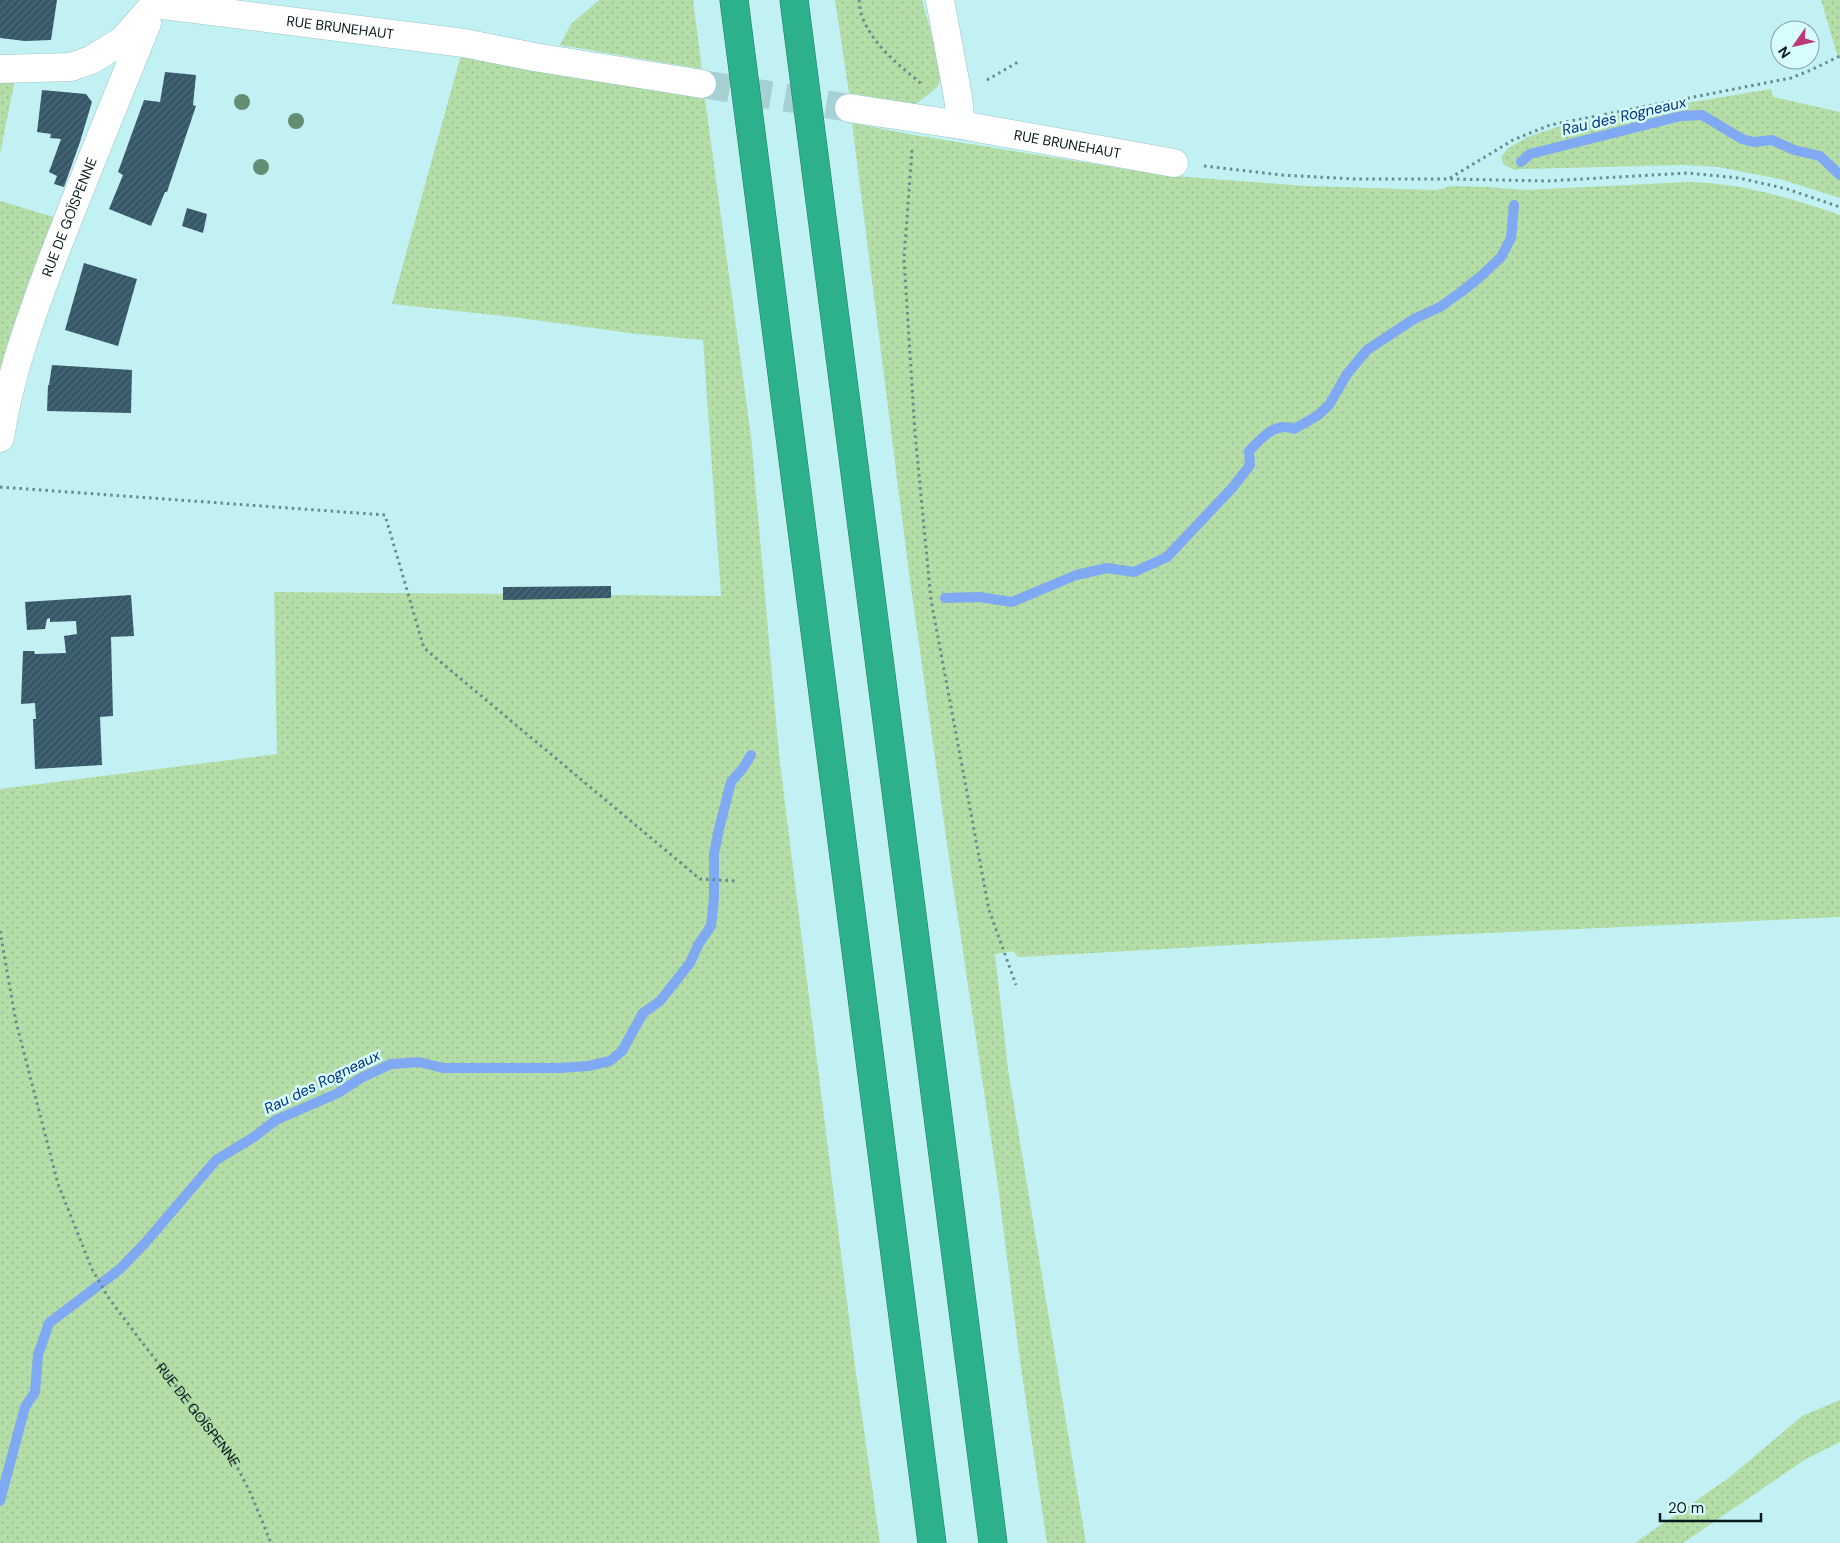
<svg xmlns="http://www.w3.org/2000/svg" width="1840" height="1543" font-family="'DM Sans',sans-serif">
  <defs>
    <pattern id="grass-dots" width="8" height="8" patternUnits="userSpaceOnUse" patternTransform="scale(1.25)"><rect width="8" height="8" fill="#b4dda8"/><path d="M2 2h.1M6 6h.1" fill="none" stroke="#99bd90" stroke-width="1.8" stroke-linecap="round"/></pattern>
    <pattern id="building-hatch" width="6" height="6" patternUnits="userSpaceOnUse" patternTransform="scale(1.25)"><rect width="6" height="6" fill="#355768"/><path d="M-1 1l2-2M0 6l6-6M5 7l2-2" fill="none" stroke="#4f6b78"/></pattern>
  </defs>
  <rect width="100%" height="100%" fill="#c2f1f3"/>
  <g fill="url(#grass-dots)">
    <polygon points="599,0 693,0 702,69 560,45 571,24"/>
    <path d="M835,0H922C926,15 944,73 939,84C936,89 921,101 915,104L849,93Z"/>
    <polygon points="1821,0 1840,0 1840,59 1836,51"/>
    <polygon points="461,55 705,99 751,436 779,755 856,1374 880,1543 0,1543 0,789 277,754 274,592 721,596 703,340 637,334 513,317 392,304"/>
    <polygon points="0,69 17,69 0,154"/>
    <polygon points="1771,89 1773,97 1840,112 1840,198 1780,179 1718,167 1682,165 1519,169 1515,170 1504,165 1501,157 1508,148 1528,137 1554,128 1621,114"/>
    <path d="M852,123L914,135L1162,175L1306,186L1436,190L1452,186L1488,187L1525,190L1688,182C1741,183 1791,198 1840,215V917L1270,943L1022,957H1018L1013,951L995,954L1008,1069L1086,1543H1047L1020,1361L997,1178L951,872L909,573Z"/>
    <polygon points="0,201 67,221 0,438"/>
    <polygon points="1840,1400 1840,1442 1806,1459 1683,1543 1635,1543 1730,1477 1802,1416"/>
  </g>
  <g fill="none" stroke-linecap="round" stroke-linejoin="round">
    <g stroke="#7fa9f3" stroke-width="10">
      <polyline points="1521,162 1530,154 1681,116 1702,115 1742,139 1754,142 1772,140 1794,150 1820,156 1840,175"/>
      <path d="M945,598L979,597L1012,602L1076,575L1107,568L1134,572L1167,557L1233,487L1250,465L1249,451C1262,438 1275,421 1294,429L1317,416L1329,405L1347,374L1367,350L1414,319L1440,307L1461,292L1480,277L1501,257L1511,238L1514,205"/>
      <polyline points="0,1501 25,1407 35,1392 38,1355 49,1323 120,1269 145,1243 216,1160 254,1137 276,1120 338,1093 361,1078 391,1064 419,1062 443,1068 560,1068 588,1066 610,1061 622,1051 643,1013 660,1001 690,963 698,945 711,926 714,898 714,854 719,829 731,782 743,768 751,755"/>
    </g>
  </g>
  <g fill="url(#building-hatch)">
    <polygon points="0,0 57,0 51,40 25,41 0,38"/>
    <polygon points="165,72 196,75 193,105 196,106 167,192 165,192 151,226 109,209 123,175 118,172 144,100 160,102"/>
    <polygon points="42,90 86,94 92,102 80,142 64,187 54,184 57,176 49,172 61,139 50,138 51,134 37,132"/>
    <polygon points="187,208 207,214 203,233 182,226"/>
    <polygon points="84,263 137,279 118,346 65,330"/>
    <polygon points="52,365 132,370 131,413 47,411 48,385 49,385"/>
    <polygon points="611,586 611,598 503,600 503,587"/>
    <polygon points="131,595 134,636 111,637 113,716 100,717 102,765 35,769 33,719 36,719 35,703 21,704 23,651 34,651 35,654 66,653 64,636 77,634 76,621 50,622 50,618 47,619 45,629 27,630 25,602"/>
  </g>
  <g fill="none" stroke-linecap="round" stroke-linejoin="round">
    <polyline stroke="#a6d1d2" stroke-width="28" stroke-dasharray="28 14" stroke-linecap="butt" points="702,84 849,108"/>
    <defs>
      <g id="minor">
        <path id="s2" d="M940,0L958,97L961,125L1174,163"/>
        <path id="s3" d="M0,69L71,67L91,60L122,41L155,4L464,43L534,57L702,84"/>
        <polyline points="849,108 961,125"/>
        <path id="s4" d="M0,438C9,377 30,320 51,263C82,182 115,103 147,23"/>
      </g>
      <g id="motorway">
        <polyline points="734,0 932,1543"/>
        <polyline points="794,0 993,1543"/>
      </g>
    </defs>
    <use href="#minor" stroke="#98c5c8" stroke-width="29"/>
    <use href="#motorway" stroke="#207c64" stroke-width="29"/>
    <g stroke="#698b8c" stroke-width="3" stroke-dasharray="2.5 4" stroke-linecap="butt">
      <path d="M859,0C860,6 860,13 863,19C874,46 901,67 923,85"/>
      <polyline points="987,80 1018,62"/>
      <polyline points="912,150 904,259 915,433 931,600 989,910 1016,985"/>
      <polyline points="1204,166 1281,175 1354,179 1449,179 1548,181 1687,173 1739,178 1787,189 1840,207"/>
      <polyline points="1450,178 1513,140 1550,125 1791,78 1811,70 1840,56"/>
      <polyline points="0,487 385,515 424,648 700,879 736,881"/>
      <path id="s1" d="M0,931L16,1022L58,1184L92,1269L108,1297L141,1341L233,1459L251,1494L271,1543"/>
    </g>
    <use href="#minor" stroke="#fff" stroke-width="28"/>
    <use href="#motorway" stroke="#2db18c" stroke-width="28"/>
  </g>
  <g fill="#648e73">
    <circle cx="242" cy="102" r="8"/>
    <circle cx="296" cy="121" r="8"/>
    <circle cx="261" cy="167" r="8"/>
  </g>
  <g text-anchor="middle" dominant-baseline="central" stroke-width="5" stroke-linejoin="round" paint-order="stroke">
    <g font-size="14" fill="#07191a" stroke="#d7fcfe">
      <text stroke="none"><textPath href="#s3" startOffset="365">RUE BRUNEHAUT</textPath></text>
      <text stroke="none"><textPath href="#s2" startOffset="235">RUE BRUNEHAUT</textPath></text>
      <text stroke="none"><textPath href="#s4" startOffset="232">RUE DE GOÏSPENNE</textPath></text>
      <text stroke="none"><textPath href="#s1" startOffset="532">RUE DE GOÏSPENNE</textPath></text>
    </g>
    <g font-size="15" font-style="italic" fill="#012f82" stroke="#d7fcfe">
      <text transform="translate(1624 116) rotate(-13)">Rau des Rogneaux</text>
      <text transform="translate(322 1082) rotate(-26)">Rau des Rogneaux</text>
    </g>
  </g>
  <g transform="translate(1795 45) rotate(236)"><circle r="24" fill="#d7fcfe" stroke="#84a1a3"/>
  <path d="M0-4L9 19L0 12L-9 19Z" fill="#bb367a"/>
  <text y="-8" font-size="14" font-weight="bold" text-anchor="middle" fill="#07191a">N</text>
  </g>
  <path d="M1660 1513v8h101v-8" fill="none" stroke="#07191a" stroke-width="2.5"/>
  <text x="1668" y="1513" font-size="15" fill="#07191a" stroke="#d7fcfe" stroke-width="4" paint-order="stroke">20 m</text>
</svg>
